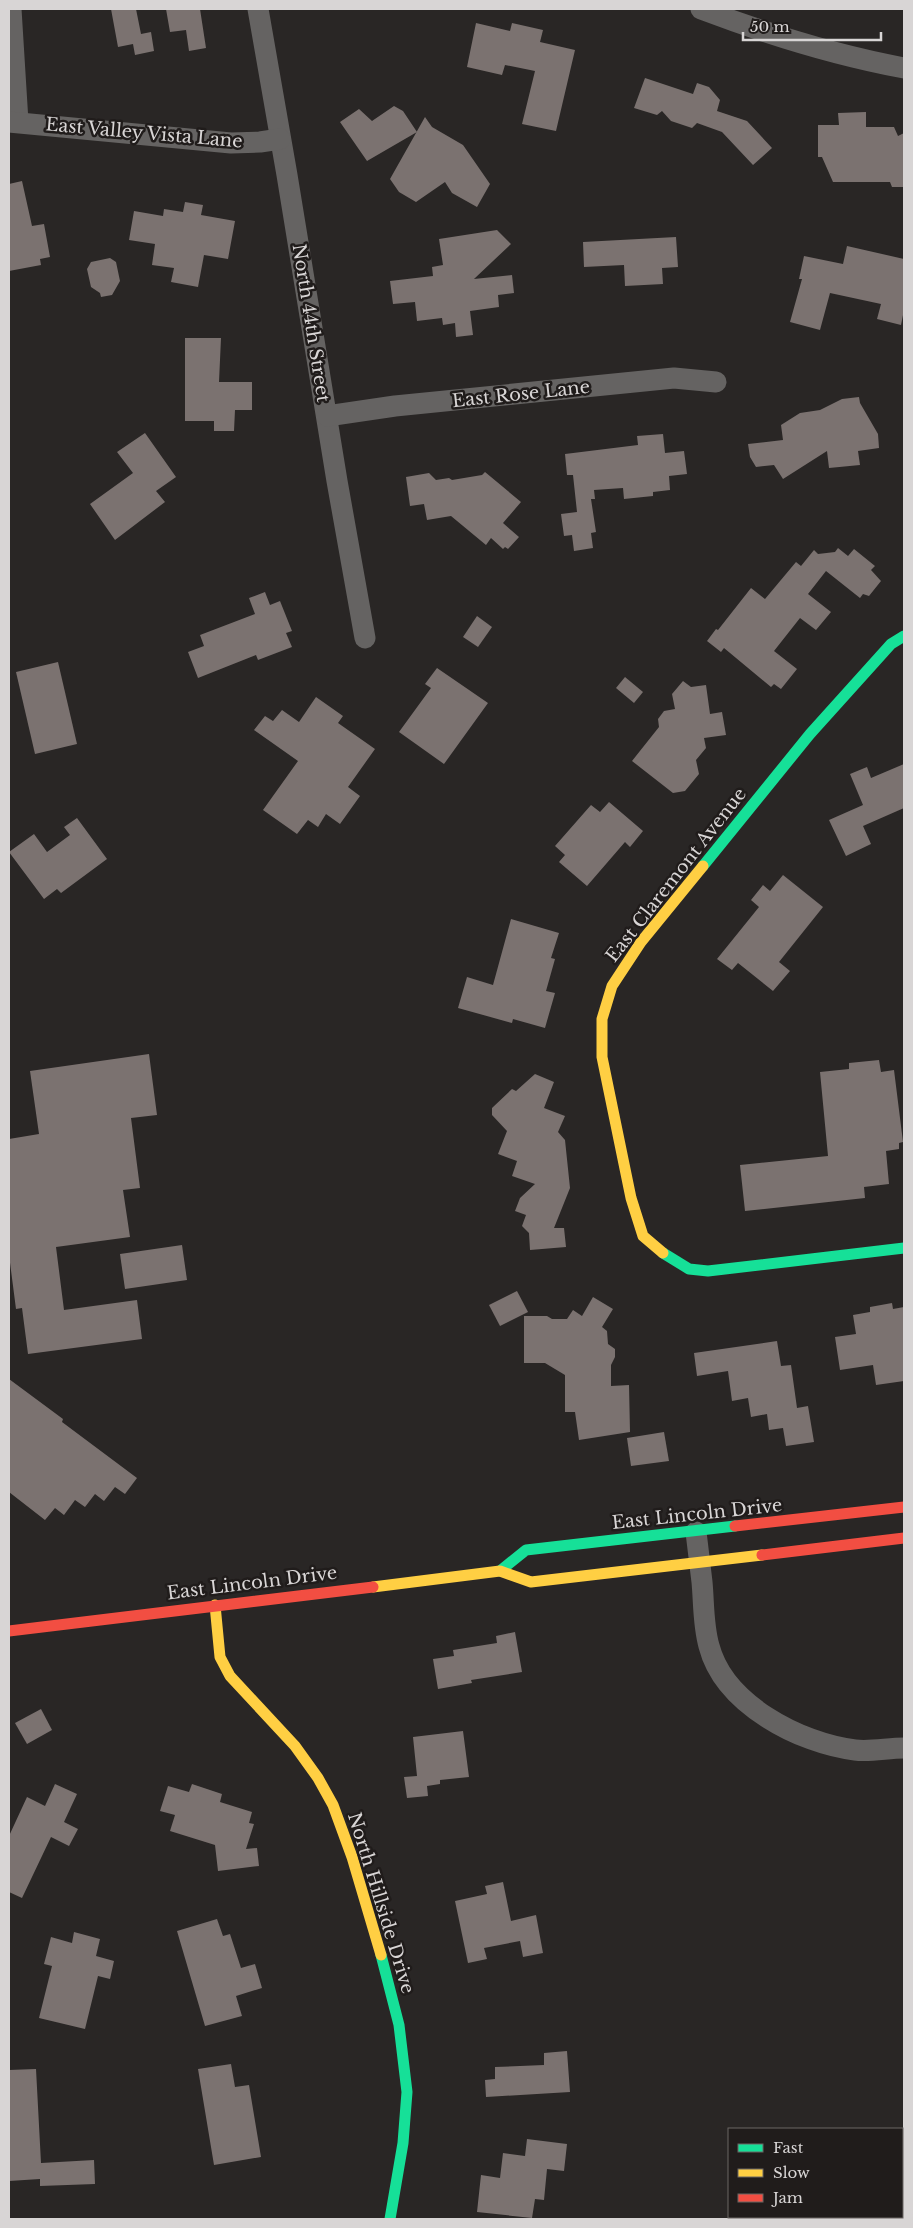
<svg xmlns="http://www.w3.org/2000/svg" width="913" height="2228" font-family="'Libre Baskerville',serif">
  <rect width="100%" height="100%" fill="#292625"/>
  <g fill="#7b7270">
    <polygon points="111,9 136,9 141,34 151,32 154,51 135,55 133,44 118,47"/>
    <polygon points="166,9 200,9 206,48 189,51 186,30 170,32"/>
    <polygon points="476,23 510,31 512,23 543,30 540,42 575,50 556,131 522,124 535,71 505,65 502,75 467,67"/>
    <polygon points="645,78 693,94 697,83 709,87 720,100 717,111 747,121 772,148 753,165 722,132 697,123 692,128 671,121 662,111 657,115 634,108"/>
    <polygon points="394,106 403,111 417,132 367,161 340,122 359,109 372,121"/>
    <polygon points="866,112 866,127 894,127 898,136 904,133 904,187 892,187 890,182 833,182 822,157 818,157 818,125 839,125 838,113"/>
    <polygon points="425,117 432,127 463,145 490,184 477,207 452,193 445,182 416,202 399,192 390,179"/>
    <polygon points="22,181 32,226 44,224 50,257 40,259 41,265 9,271 9,184"/>
    <polygon points="185,202 203,205 201,215 235,221 228,259 204,255 198,287 171,282 174,268 152,265 155,244 129,240 134,211 163,216 164,209 183,212"/>
    <polygon points="497,230 511,244 474,279 512,275 514,293 498,295 499,307 470,311 473,335 456,337 455,323 443,325 442,318 417,321 415,302 393,304 390,281 433,276 432,267 443,265 439,239"/>
    <polygon points="676,237 678,267 662,268 663,284 625,286 624,265 584,267 583,242"/>
    <polygon points="847,246 904,259 904,310 901,325 877,319 881,304 830,293 820,330 790,322 802,279 799,279 804,256 843,264"/>
    <polygon points="110,258 116,262 120,281 112,295 101,297 100,293 91,287 87,269 91,262"/>
    <polygon points="185,338 221,338 219,382 252,382 252,410 235,410 234,431 214,431 214,421 185,421"/>
    <polygon points="859,397 860,403 878,434 879,448 858,451 860,465 829,468 827,451 783,479 774,465 756,467 750,457 748,444 783,440 781,425 800,413 820,410 842,399"/>
    <polygon points="145,433 176,477 156,491 165,502 115,540 90,504 133,473 117,452"/>
    <polygon points="663,434 665,453 684,451 687,474 669,476 670,490 653,492 653,496 624,499 623,488 594,490 595,499 591,499 596,532 591,533 593,548 574,551 572,535 564,536 561,514 577,512 573,475 567,475 565,454 638,445 637,436"/>
    <polygon points="485,472 521,502 503,523 519,537 508,549 505,547 503,549 491,538 486,545 451,516 427,520 424,504 410,506 406,477 429,473 436,480 449,478 452,480 482,475"/>
    <polygon points="838,548 848,556 854,549 875,566 871,570 881,581 869,596 863,594 860,598 826,571 808,594 831,612 816,630 800,618 774,651 797,669 781,689 774,684 771,687 724,648 721,652 707,641 716,629 718,630 751,588 765,599 796,562 801,566 814,550 818,554 835,552"/>
    <polygon points="265,592 270,605 280,601 292,631 286,633 292,647 258,660 256,655 198,678 188,652 204,646 200,635 255,614 249,598"/>
    <polygon points="477,616 492,627 478,647 463,637"/>
    <polygon points="58,662 77,744 35,754 16,672"/>
    <polygon points="437,668 488,703 444,764 399,732 431,688 425,684"/>
    <polygon points="625,677 643,692 634,703 616,688"/>
    <polygon points="683,681 691,687 706,685 710,714 722,712 726,735 704,738 706,748 696,760 699,774 685,791 673,793 632,761 659,727 658,719 664,711 675,709 672,694"/>
    <polygon points="316,697 343,716 338,723 375,749 348,787 360,796 340,824 326,814 318,827 308,820 297,834 263,810 298,761 254,730 265,716 273,721 282,710 299,722"/>
    <polygon points="904,764 904,808 863,826 871,844 846,856 829,820 863,805 850,774 867,767 871,778"/>
    <polygon points="609,802 643,831 630,847 625,842 587,886 559,862 565,855 555,846 591,805 600,812"/>
    <polygon points="77,818 107,859 61,893 57,889 44,899 9,852 34,834 47,852 70,835 64,827"/>
    <polygon points="783,875 823,907 779,962 790,971 773,991 738,963 732,970 717,959 759,907 751,900 763,885 770,891"/>
    <polygon points="511,919 559,933 551,958 555,959 546,991 555,993 545,1028 513,1019 512,1023 458,1008 467,977 493,985"/>
    <polygon points="149,1054 157,1115 131,1118 140,1188 123,1190 130,1237 56,1247 64,1310 137,1300 142,1339 28,1354 22,1308 16,1309 9,1255 9,1139 39,1134 30,1071"/>
    <polygon points="879,1060 881,1072 894,1070 903,1142 899,1143 899,1149 886,1151 889,1184 864,1187 865,1198 745,1211 740,1165 828,1156 820,1072 849,1069 849,1063"/>
    <polygon points="535,1074 554,1082 544,1108 565,1116 558,1132 565,1140 570,1188 554,1228 564,1228 566,1247 530,1250 529,1233 522,1226 526,1215 515,1211 520,1198 535,1184 512,1176 517,1161 498,1154 507,1131 492,1115 492,1108 512,1089 516,1091"/>
    <polygon points="182,1245 187,1280 125,1289 120,1254"/>
    <polygon points="517,1291 528,1312 500,1326 489,1305"/>
    <polygon points="593,1297 613,1309 602,1327 607,1331 608,1344 615,1349 615,1357 611,1365 611,1386 629,1385 630,1432 579,1440 575,1412 565,1412 565,1375 545,1363 524,1363 524,1316 547,1316 552,1319 567,1319 573,1310 582,1316"/>
    <polygon points="892,1303 893,1309 904,1307 904,1381 876,1385 873,1365 840,1370 835,1337 856,1334 853,1315 870,1312 870,1307"/>
    <polygon points="777,1341 781,1366 791,1365 797,1408 808,1406 814,1442 786,1446 783,1428 769,1430 767,1414 751,1417 748,1398 732,1401 728,1371 697,1376 694,1353"/>
    <polygon points="9,1379 63,1419 62,1422 137,1478 125,1494 115,1487 104,1501 95,1494 85,1507 75,1500 64,1515 55,1508 45,1520 9,1492"/>
    <polygon points="664,1432 669,1461 631,1466 627,1438"/>
    <polygon points="515,1632 522,1672 471,1680 472,1683 438,1689 433,1659 454,1656 453,1650 497,1643 496,1636"/>
    <polygon points="41,1709 52,1730 27,1744 15,1723"/>
    <polygon points="463,1731 469,1777 440,1780 440,1784 427,1786 428,1796 407,1798 404,1777 417,1776 413,1737"/>
    <polygon points="55,1784 77,1794 64,1822 78,1829 69,1846 51,1837 22,1898 9,1892 9,1836 27,1797 45,1806"/>
    <polygon points="192,1784 222,1794 220,1802 252,1812 249,1823 254,1824 246,1849 257,1848 259,1866 218,1871 215,1845 170,1831 175,1815 160,1811 168,1786 189,1792"/>
    <polygon points="503,1882 511,1921 536,1915 543,1953 523,1957 520,1941 484,1948 487,1959 468,1963 455,1901 487,1894 485,1886"/>
    <polygon points="217,1919 223,1936 230,1934 241,1968 255,1964 262,1988 236,1996 242,2016 205,2026 177,1931"/>
    <polygon points="74,1932 100,1939 96,1956 114,1961 110,1979 98,1976 85,2029 39,2018 52,1966 44,1964 51,1937 72,1943"/>
    <polygon points="567,2051 570,2092 486,2097 485,2080 495,2079 495,2067 544,2065 544,2053"/>
    <polygon points="231,2064 235,2087 249,2085 261,2157 214,2165 198,2069"/>
    <polygon points="36,2069 41,2163 94,2160 95,2184 40,2186 40,2179 9,2181 9,2070"/>
    <polygon points="527,2139 567,2144 564,2171 547,2169 544,2200 535,2199 532,2218 477,2212 481,2175 500,2178 503,2153 525,2156"/>
  </g>
  <g fill="none" stroke-linecap="round" stroke-linejoin="round">
    <g stroke="#656362" stroke-width="21">
      <polyline points="11,9 18,122"/>
      <polyline points="258,9 287,175 337,481 365,638"/>
      <path d="M701,9C767,34 834,55 904,68"/>
      <polyline points="9,122 231,143 260,142 280,139"/>
      <polyline points="327,416 395,406 674,378 716,382"/>
      <path d="M696,1532C698,1549 700,1565 702,1582C704,1603 703,1625 709,1646C724,1704 799,1743 855,1750C870,1752 888,1748 904,1748"/>
      <polyline points="902,2205 904,2204"/>
    </g>
    <g stroke="#16e098" stroke-width="11">
      <polyline points="703,866 810,734 891,644 904,636"/>
      <polyline points="663,1253 689,1269 708,1271 904,1248"/>
      <polyline points="500,1571 526,1550 735,1526"/>
      <polyline points="381,1955 399,2025 407,2092 403,2143 390,2219"/>
    </g>
    <g stroke="#ffcf43" stroke-width="11">
      <polyline points="663,1253 643,1236 631,1198 602,1057 602,1019 612,986 641,942 703,866"/>
      <polyline points="373,1587 500,1571 531,1582 762,1555"/>
      <polyline points="215,1605 220,1657 230,1676 295,1746 318,1778 333,1805 352,1857 381,1955"/>
    </g>
    <g stroke="#f24e42" stroke-width="11">
      <polyline points="735,1526 904,1507"/>
      <polyline points="762,1555 904,1538"/>
      <polyline points="9,1631 373,1587"/>
    </g>
  </g>
  <g text-anchor="middle" dominant-baseline="central" stroke-width="5" stroke-linejoin="round" paint-order="stroke">
    <g font-size="18" fill="#d8d5d5" stroke="#201c1b">
      <text transform="translate(144 133) rotate(5)">East Valley Vista Lane</text>
      <text transform="translate(311 323) rotate(81)">North 44th Street</text>
      <text transform="translate(521 394) rotate(-6)">East Rose Lane</text>
      <text transform="translate(676 875) rotate(-52)">East Claremont Avenue</text>
      <text transform="translate(697 1514) rotate(-6)">East Lincoln Drive</text>
      <text transform="translate(252 1583) rotate(-7)">East Lincoln Drive</text>
      <text transform="translate(381 1903) rotate(73)">North Hillside Drive</text>
    </g>
  </g>
  <rect width="913" height="2228" fill="none" stroke="#d8d5d5" stroke-width="20"/>
  <rect x="728" y="2128" width="175" height="90" fill="#201c1b" stroke="#6a6665"/>
  <rect x="738" y="2144" width="25" height="8" fill="#16e098" stroke="#6a6665"/>
  <text x="773" y="2153" font-size="15" fill="#d8d5d5">Fast</text>
  <rect x="738" y="2169" width="25" height="8" fill="#ffcf43" stroke="#6a6665"/>
  <text x="773" y="2178" font-size="15" fill="#d8d5d5">Slow</text>
  <rect x="738" y="2194" width="25" height="8" fill="#f24e42" stroke="#6a6665"/>
  <text x="773" y="2203" font-size="15" fill="#d8d5d5">Jam</text>
  <path d="M743 32v8h138v-8" fill="none" stroke="#d8d5d5" stroke-width="2.5"/>
  <text x="750" y="32" font-size="15" fill="#d8d5d5" stroke="#201c1b" stroke-width="4" paint-order="stroke">50 m</text>
</svg>
